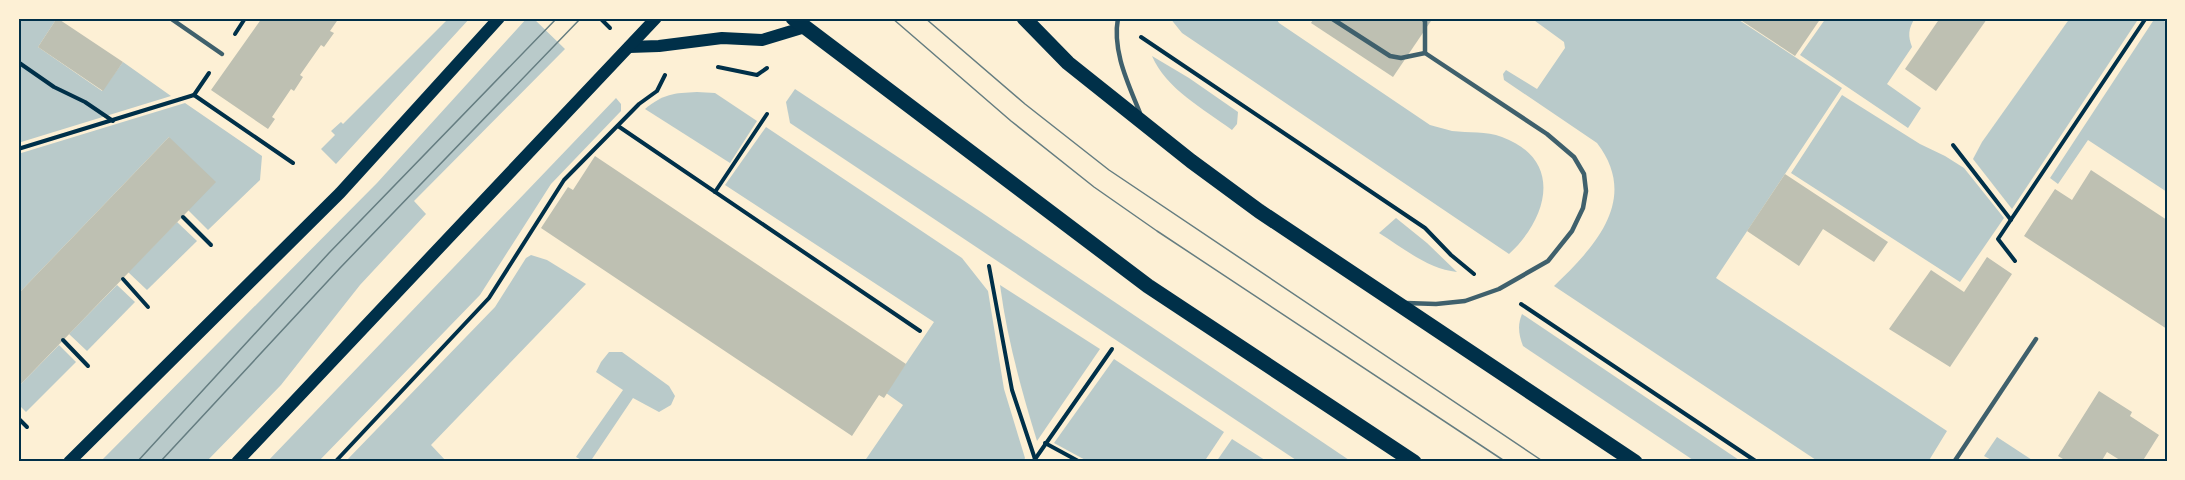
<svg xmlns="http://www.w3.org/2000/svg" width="2185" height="480" font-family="Jost,sans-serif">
  <rect width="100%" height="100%" fill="#fdf0d5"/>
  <g fill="#b9caca">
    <polygon points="18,18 57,18 38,47 102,91 123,62 171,96 18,143"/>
    <polygon points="449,18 470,18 336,164 321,149 335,135 331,131 341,122 343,124"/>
    <polygon points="527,18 533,18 565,49 414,201 426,214 360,285 281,385 206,462 100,462 377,183"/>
    <path d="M1170,18H1276L1279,23L1430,125C1437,127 1445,129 1452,131C1469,133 1486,131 1502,137C1564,160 1548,218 1509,254L1182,33Z"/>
    <path d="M1531,18H1740L1739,20L1842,88L1716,278L1947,431L1928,462H1819L1554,286C1595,247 1640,199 1597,143L1504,80L1503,74L1506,70L1537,89L1565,48L1564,42Z"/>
    <path d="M1826,18H1915C1908,29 1908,36 1912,47L1887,84L1921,108L1908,128L1800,55Z"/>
    <polygon points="2070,18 2139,18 2012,209 1973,159 1982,142"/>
    <polygon points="2155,18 2159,18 2167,23 2167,192 2088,140 2058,184 2050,178"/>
    <path d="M1152,56L1189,78L1238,112L1237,124L1232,130C1204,109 1166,89 1152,56Z"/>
    <polygon points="795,89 981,212 1352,462 1299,462 790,123 786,102"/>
    <path d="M697,92L715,93L757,121L730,163L645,109C663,94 674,93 697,92Z"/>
    <polygon points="1842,95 1920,144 1945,156 1964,168 2004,218 1960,282 1791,173"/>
    <polygon points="616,98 621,104 621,111 551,184 480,295 318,462 267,462"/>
    <polygon points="185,103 262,156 260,180 208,230 188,210 169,137 18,294 18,154"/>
    <polygon points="766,127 962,258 988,291 1004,389 1025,458 1023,462 864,462 903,405 886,393 934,322 725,185"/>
    <path d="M1396,218L1427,243L1457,272C1428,269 1403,248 1379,233Z"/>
    <polygon points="177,222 197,241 147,290 128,272"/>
    <polygon points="531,255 547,260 586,284 431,445 447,462 345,462 495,307 526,258"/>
    <polygon points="117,285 135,302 87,351 69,334"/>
    <path d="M1000,285L1100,349L1037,441C1021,389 1007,338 1000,285Z"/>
    <path d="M1522,314L1742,462H1696L1523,346C1519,335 1517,326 1522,314Z"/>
    <polygon points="59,345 76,362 26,412 18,404 18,387"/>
    <polygon points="609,352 622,352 669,386 675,396 671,405 659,412 633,398 590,462 585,462 576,457 623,390 596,372 601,362"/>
    <polygon points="1114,359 1224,432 1204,462 1089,462 1054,443"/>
    <polygon points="1997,437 2035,462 1995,462 1984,456"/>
    <polygon points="1232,439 1268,462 1216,462"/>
  </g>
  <g fill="#bec0b2">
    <polygon points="57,18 123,62 103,91 38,47"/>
    <polygon points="262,18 339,18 330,31 334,33 324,47 321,45 300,75 303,77 294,91 291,89 272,117 275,119 268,129 211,90"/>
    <polygon points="1314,18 1433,18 1393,77 1311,23"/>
    <polygon points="1740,18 1821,18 1795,56 1739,19"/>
    <polygon points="1940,18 1987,19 1936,91 1905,69"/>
    <polygon points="169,137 216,182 18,387 18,294"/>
    <polygon points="595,156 906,364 884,398 879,395 852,436 541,228 568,187 573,190"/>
    <polygon points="2091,170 2167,220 2167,329 2024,236 2055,189 2072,200"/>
    <polygon points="1785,174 1888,242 1874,262 1823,229 1799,266 1747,231"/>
    <polygon points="1987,257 2012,274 1950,367 1889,329 1931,270 1964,292"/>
    <polygon points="2099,391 2132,412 2130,416 2159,435 2142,462 2123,462 2107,452 2101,462 2068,462 2058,456"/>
  </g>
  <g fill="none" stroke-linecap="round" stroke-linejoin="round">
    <g stroke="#003049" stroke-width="4">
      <polyline points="415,18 416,19"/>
      <polyline points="600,18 610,28"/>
      <polyline points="235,34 244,20"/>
      <polyline points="1141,37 1425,228 1451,255 1474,274"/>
      <polyline points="18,62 54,87 85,102 113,121"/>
      <polyline points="718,67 757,75 767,68"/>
      <polyline points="194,95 209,73"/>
      <polyline points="618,126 920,331"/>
      <polyline points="1953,145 2011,220"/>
      <polyline points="18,149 194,95 293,163"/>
      <polyline points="715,192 767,114"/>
      <polyline points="183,217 211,245"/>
      <polyline points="2015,261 1998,239 2146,18"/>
      <polyline points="989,266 1012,390 1035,459"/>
      <polyline points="123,279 148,307"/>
      <polyline points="1521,304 1757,462"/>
      <polyline points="63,340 88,366"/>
      <polyline points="18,418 27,427"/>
      <polyline points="1045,443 1080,462"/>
      <polyline points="335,462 489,298 564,180 639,104 657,91 665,75"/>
      <polyline points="1033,462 1112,349"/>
    </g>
    <g stroke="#3f606c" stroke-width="4.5">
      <polyline points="170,18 222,54"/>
      <path d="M1118,18C1112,51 1128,83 1140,113"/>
      <polyline points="1331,18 1390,56 1401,58 1425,53 1547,134 1574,157 1584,174 1586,191 1583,208 1572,231 1548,261 1499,289 1465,301 1436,304 1406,303"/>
      <polyline points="1422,18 1425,21 1425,53"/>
      <polyline points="1954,462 2036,339"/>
    </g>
    <g stroke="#003049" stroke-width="12">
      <polyline points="629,47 659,46 722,38 762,40 805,27"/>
      <polyline points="69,462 340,193 499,18"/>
      <polyline points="237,462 656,18"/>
    </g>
    <g stroke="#003049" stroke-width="15">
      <polyline points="793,18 1148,286 1414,462"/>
      <polyline points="1024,18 1068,63 1191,161 1259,211 1635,462"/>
    </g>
    <g stroke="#657d81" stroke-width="1.5">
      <polyline points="892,18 1011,121 1094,187 1157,231 1506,462"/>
      <polyline points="925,18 1025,104 1109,170 1544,462"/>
      <polyline points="137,462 329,253 557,18"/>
      <polyline points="160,462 340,268 581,18"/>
    </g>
  </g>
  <rect width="2185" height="480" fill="none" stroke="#fdf0d5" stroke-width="39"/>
  <rect x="20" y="20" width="2146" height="440" fill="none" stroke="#003049" stroke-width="2"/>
</svg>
